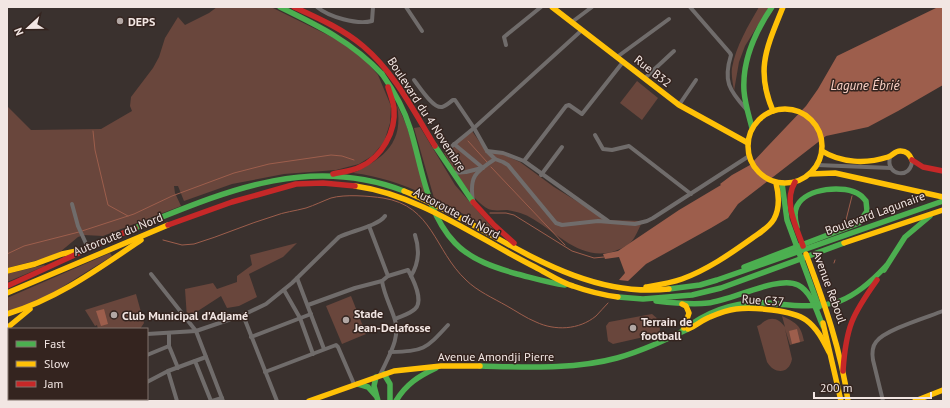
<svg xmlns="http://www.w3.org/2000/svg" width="950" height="408" font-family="'PT Sans',sans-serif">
  <rect width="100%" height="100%" fill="#3a312e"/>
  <g fill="#69463c">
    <polygon points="217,7 271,7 342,42 365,60 378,75 391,106 390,123 384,142 372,156 359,164 336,170 284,174 232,184 184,201 178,186 174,186 175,193 181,206 103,236 84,235 78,237 60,252 46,258 7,268 7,106 31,130 101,129 132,111 130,106 131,97 153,68 159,57 165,38 178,17 185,25 209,13"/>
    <path d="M759,7H769L745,46L739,62L734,91C733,84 731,75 732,68C736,46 748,26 759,7Z"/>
    <polygon points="637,81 658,98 642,120 620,103"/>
    <path d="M397,105C412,132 417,165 426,195C402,184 379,176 353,173C385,158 404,142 397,105Z"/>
    <polygon points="420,127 455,185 496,232 434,198 414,128"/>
    <path d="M472,131L486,151L502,154L520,162L554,187L607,220L643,221C639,227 636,237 631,242C626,247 618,250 612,252C580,260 557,233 533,219C526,214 515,211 507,210C502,210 497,211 492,210C476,208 452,166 444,153Z"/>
    <polygon points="297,243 283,257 249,274 257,297 239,306 227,308 221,296 187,318 185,289 213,283 217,289 237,282 237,276 252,265 250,255"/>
    <polygon points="110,253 112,256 46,297 29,305 7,311 7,298"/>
    <polygon points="44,265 45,266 7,282 7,274"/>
    <polygon points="136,294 144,323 140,329 98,329 97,325 95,326 85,310"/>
    <polygon points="351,296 366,334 342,344 326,306"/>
    <polygon points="652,314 659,320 660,330 657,334 613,344 608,341 606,326 609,322"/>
    <path d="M782,316C797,323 801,326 804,341L790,345L785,329L792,359C789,375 774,374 767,362L757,326C762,325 761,323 765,321C773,316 780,320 785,327Z"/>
  </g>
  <g fill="#9d5e4c">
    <polygon points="938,7 943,7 943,85 898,111 868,127 826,136 738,204 728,218 711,228 646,264 628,281 619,280 625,273 619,257 605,259 603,254 618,251 679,210 721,185 720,184 732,175 750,165 806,106 818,89 837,56"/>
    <polygon points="104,309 108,324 101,326 96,311"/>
    <polygon points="797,329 800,342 792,344 789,331"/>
  </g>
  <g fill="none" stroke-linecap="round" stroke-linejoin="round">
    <g stroke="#9d5e4c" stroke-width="1">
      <polyline points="93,131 95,150 108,205 128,216"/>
      <polyline points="468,141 487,162"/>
      <polyline points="491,167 565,245"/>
      <polyline points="490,213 506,213 514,215 572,251 594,258 604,257"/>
      <polyline points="846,220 852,196"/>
      <polyline points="82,231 134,214 172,196 234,173 269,164 331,155 342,156 354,160"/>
      <path d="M163,240L182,245L194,244C221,236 247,224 274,216C284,212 295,211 306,208C315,205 323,201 331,198C345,194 369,196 383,198C433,206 434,250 466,280C477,291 493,298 507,306C516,311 526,318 536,322C555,331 579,330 596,316C600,312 604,307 608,303"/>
      <polyline points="7,254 24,246 79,232"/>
      <polyline points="834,263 835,260"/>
    </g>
    <g stroke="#706c6b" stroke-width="4">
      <path d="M317,7C329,17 357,25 372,21L373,7"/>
      <polyline points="406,7 422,31"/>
      <path d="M690,7L730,53L731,55C723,81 729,90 746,109"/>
      <polyline points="572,22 592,7"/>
      <polyline points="506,45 504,37 541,7"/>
      <polyline points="617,57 669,19"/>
      <polyline points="645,78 674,51"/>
      <path d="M414,80C419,86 433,109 442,107C446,106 450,102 453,100H455L474,128L487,151L495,159"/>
      <polyline points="679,105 696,80"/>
      <polyline points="595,135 603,149 612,150 629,146 691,194"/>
      <polyline points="454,144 483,168"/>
      <polyline points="452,146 474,128 582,30"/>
      <polyline points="487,151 503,153 524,161 608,221"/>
      <path d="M890,157C885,176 912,180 912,160"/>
      <polyline points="524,161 566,106 569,105 582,114 623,62"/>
      <polyline points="817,165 891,168"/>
      <polyline points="453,173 466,172 482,168"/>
      <polyline points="541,175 562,147"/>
      <path d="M473,201C469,177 475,172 495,159L503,162L508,165L556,223L562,225L598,221L635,224L647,221L653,218L749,156"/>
      <polyline points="72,204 78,226 88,248"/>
      <path d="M369,226L388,276L382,281C384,294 390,305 394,317C402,337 388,357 380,375"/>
      <polyline points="151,274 196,331 223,401"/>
      <path d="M388,276L408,270C413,279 424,301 415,309C410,314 401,316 395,319"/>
      <path d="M411,276C419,263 420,250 415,235"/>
      <polyline points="297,278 324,349"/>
      <polyline points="284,290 300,318 313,354"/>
      <polyline points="308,305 355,288 382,281"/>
      <polyline points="243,315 277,401"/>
      <polyline points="169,333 169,346"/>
      <path d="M147,334L196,331L243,315L266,304L292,283L339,237C351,231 378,226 385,216"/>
      <polyline points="251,337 311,314"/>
      <polyline points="7,349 9,349"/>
      <path d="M390,352C424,351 425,350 448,325"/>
      <polyline points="147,355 169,346 178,368"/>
      <polyline points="206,357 195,361 211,401"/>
      <polyline points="168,371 177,401"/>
      <polyline points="265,372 336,345 338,347 354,384"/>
      <polyline points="147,382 168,371 195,361"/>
      <polyline points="63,401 64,399"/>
      <polyline points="212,401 222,398"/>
      <path d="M883,401L873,360C872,354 872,347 876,342C884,330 928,317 943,311"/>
    </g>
    <g stroke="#4caf50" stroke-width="5.5">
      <path d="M280,7C319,26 352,42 382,74"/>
      <path d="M382,74C394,91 404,108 410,128C422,166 426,213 455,243C471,260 496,268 517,274C533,278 549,283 565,285"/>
      <path d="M752,128C749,116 745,104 744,91C742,61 755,32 772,7"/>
      <polyline points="435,146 473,202"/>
      <polyline points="782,183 787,220 819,307"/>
      <path d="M135,228C224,192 308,154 404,191"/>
      <path d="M744,267L859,223L867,211L866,201C864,199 862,196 860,195C845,184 806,188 797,206C794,212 795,220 797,227"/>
      <polyline points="884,270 905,237 930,216"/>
      <polyline points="669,289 700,285 717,280 943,201"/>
      <polyline points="618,297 643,299 692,295 721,288 844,243"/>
      <path d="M656,301C673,303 691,305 708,303C731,301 778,275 798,285C812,292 817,313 823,326"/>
      <path d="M682,331C707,311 735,301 767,303C791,305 816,309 840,301C858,294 873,280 886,266"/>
      <path d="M480,366C525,367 573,370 617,358C642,351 665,340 688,329"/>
      <polyline points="384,374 390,384 390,401"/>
      <polyline points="376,377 374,386 378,401"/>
      <polyline points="358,384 368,387 376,396"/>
      <path d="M396,401C406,384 419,376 436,368"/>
    </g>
    <g stroke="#ffc107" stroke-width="5.5">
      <polyline points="552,7 679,105 748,143"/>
      <circle cx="785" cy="146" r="37"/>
      <path d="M773,111C755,69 767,47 783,7"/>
      <path d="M822,151C841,163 866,164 888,157C893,156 895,150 901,151C907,151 910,155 912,160"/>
      <polyline points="810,174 835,173 943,197"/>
      <path d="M355,186C420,195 477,238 535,267C547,273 560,282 573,286C587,291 603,295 618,297"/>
      <path d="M404,191C491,225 570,300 669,289"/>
      <polyline points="844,243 943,210"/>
      <path d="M806,254C824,302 841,350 848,401"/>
      <polyline points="7,271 35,264 62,254 77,251"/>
      <path d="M646,287C658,285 671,283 682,279C707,270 730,254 751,239C759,233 769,228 774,219C780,208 779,195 776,183"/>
      <polyline points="7,293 168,225"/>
      <polyline points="682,304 686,306 689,313 684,328"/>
      <path d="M7,314C57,299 98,269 141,240"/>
      <polyline points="823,323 841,401"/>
      <polyline points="7,328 30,309"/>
      <path d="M688,329C696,326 702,320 710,317C717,314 728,310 736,309C753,307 792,310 806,320C817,328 823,340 829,352"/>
      <polyline points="309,401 394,371 441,366 480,366"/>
      <polyline points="915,401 943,390"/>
    </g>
    <g stroke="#c62828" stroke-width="5.5">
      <path d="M294,7C318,18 343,29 363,46C395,73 414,112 435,146"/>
      <polyline points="912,160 923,167 943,171"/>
      <path d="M333,174C342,172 352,171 360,167C382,157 396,132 394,108C393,101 390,94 388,87"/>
      <path d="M795,182C783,202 796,226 803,246"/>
      <polyline points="473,202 494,225 514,243"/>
      <polyline points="168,225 232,202 296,184 323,183 355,186"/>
      <path d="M7,286C50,267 92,246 135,228"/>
      <path d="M843,371C846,327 852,315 877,280"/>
    </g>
  </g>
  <g fill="#b2a7a4" stroke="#34241f" stroke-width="1.5">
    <circle cx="120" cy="21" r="4"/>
    <circle cx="114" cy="315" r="4"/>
    <circle cx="346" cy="320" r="4"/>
    <circle cx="633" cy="328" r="4"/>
  </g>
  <g text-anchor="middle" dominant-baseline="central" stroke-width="3" stroke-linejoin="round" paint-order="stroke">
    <g font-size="12" font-weight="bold" fill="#f2e6e3" stroke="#34241f" text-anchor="start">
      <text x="128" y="21">DEPS</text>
      <text x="354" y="313">Stade<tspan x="354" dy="14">Jean-Delafosse</tspan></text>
      <text x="122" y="315">Club Municipal d'Adjamé</text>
      <text x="641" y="321">Terrain de<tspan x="641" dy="14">football</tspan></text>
    </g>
    <g font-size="12" fill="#f2e6e3" stroke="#34241f">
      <text transform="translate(653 71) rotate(38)">Rue B32</text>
      <text transform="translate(427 114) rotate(57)">Boulevard du 4 Novembre</text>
      <text transform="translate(457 213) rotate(28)">Autoroute du Nord</text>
      <text transform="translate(875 213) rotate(-20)">Boulevard Lagunaire</text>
      <text transform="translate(118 234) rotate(-22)">Autoroute du Nord</text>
      <text transform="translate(830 287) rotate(70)">Avenue Reboul</text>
      <text transform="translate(763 300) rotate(4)">Rue C37</text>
      <text x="496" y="356">Avenue Amondji Pierre</text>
    </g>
    <g font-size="13" font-style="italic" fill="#fcd2c7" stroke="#34241f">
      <text x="865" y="85">Lagune Ébrié</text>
    </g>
  </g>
  <rect width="950" height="408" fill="none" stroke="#f2e6e3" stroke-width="16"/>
  <rect x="8" y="328" width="140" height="72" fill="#34241f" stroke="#80726d"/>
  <rect x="16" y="341" width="20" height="6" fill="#4caf50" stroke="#80726d"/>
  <text x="44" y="348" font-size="12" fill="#f2e6e3">Fast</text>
  <rect x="16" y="361" width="20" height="6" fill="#ffc107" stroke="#80726d"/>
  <text x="44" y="368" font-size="12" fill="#f2e6e3">Slow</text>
  <rect x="16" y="381" width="20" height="6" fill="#c62828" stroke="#80726d"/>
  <text x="44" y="388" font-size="12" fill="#f2e6e3">Jam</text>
  <g transform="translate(28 28) rotate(248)" stroke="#34241f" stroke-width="3" paint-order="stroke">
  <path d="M0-3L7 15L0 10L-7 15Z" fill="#f2e6e3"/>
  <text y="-6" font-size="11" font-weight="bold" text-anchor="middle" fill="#f2e6e3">N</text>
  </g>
  <path d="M814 392v6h117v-6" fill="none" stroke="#f2e6e3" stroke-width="2"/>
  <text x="820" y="392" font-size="12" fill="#f2e6e3" stroke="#34241f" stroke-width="3" paint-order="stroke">200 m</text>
</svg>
